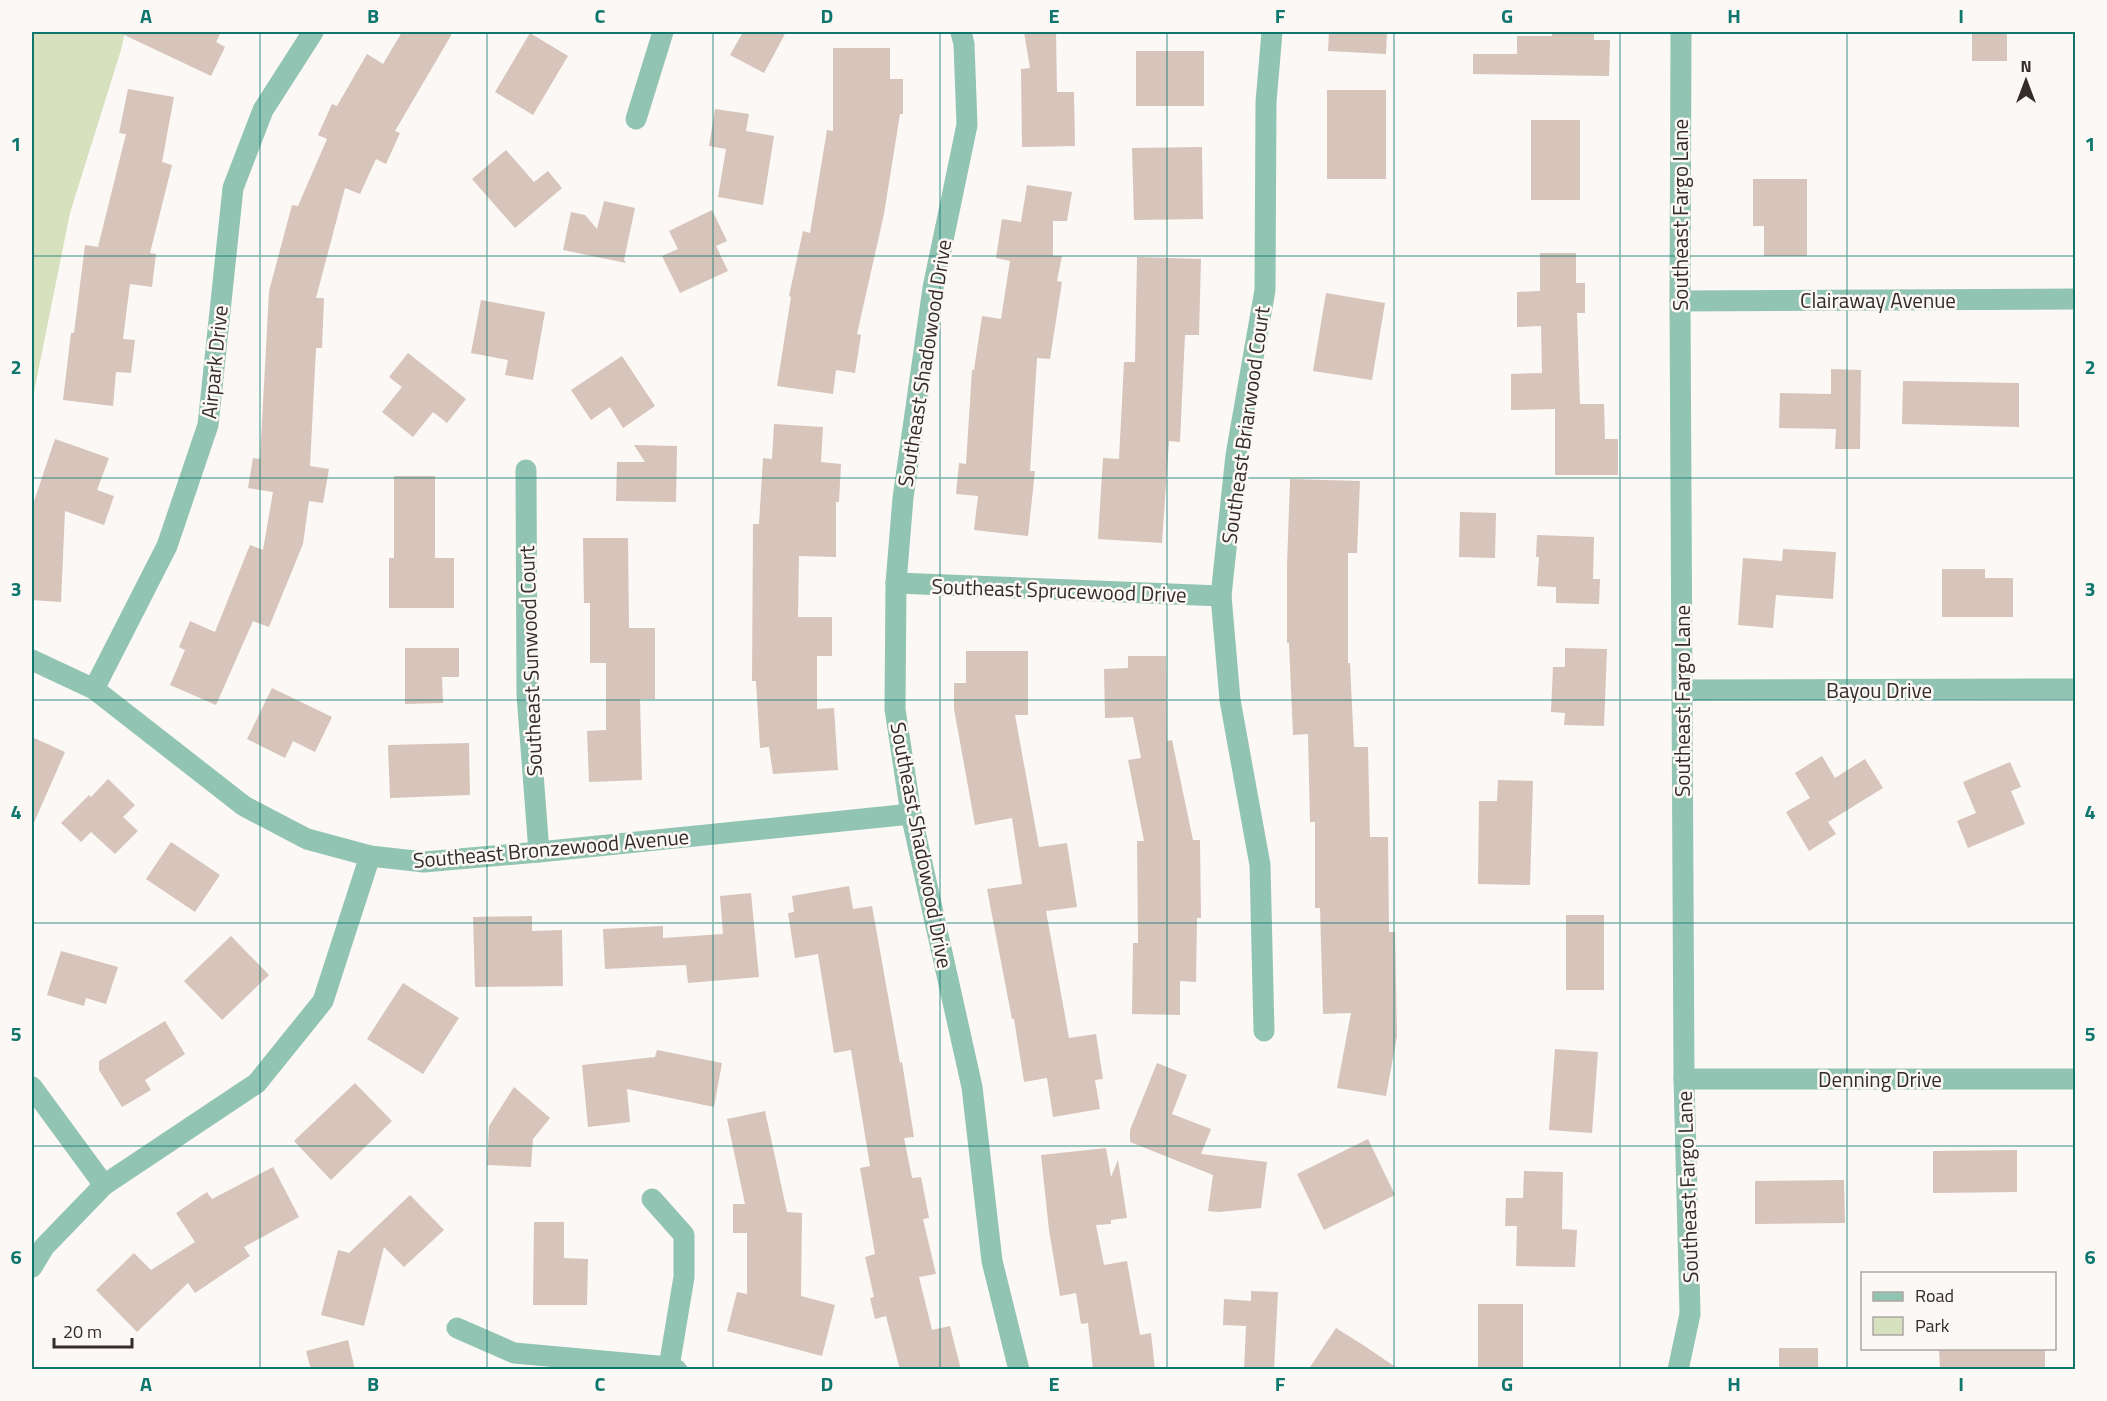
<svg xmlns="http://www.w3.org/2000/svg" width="2107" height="1401" font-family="'Titillium Web',sans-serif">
  <rect width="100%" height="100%" fill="#fcf8f6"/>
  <polygon fill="#d7e1be" points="32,32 125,32 121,50 70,213 32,402"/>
  <g fill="#d7c4bb">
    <polygon points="118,32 221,32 216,42 225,47 211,76"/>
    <polygon points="402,32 453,32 395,131 400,133 386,164 376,159 360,194 345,188 316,298 324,298 322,348 316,348 310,466 329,469 323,503 309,501 303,544 269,627 253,621 216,705 170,685 185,650 179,647 190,621 215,632 250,545 263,550 273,492 248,488 253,458 260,459 269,291 292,205 298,206 327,139 318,135 332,104 337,106 367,54 383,64"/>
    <polygon points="743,32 786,32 764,73 730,55"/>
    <polygon points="1024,32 1056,32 1057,92 1074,92 1075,146 1022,147 1021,69 1030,68"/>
    <polygon points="1329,32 1387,32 1386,54 1328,51"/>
    <polygon points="1552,32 1594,32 1594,40 1610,40 1609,76 1473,74 1473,54 1517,54 1517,36 1552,36"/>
    <rect x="1972" y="32" width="35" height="29"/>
    <polygon points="530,33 568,56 533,115 495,92"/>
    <polygon points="833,48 890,48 890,79 903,79 903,114 900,114 884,214 857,334 861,335 855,373 836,370 833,394 777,386 791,297 789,296 803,231 810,233 827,130 833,131"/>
    <rect x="1136" y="51" width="68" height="55"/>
    <polygon points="128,89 174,97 162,162 172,165 150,253 156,254 152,287 130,284 123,339 135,340 131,373 116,372 113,406 63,400 71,333 74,333 85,245 98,247 126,134 119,133"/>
    <rect x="1327" y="90" width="59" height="89"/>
    <polygon points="715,109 749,114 746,131 774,136 763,205 718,197 726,149 709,146"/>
    <rect x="1531" y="120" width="49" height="80"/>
    <polygon points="1202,147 1203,219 1134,220 1132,148"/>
    <polygon points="506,150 534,182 548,171 562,188 515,228 472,179"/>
    <polygon points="1753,179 1807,179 1807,256 1764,256 1764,226 1753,226"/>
    <polygon points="1027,185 1072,192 1067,221 1053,221 1053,256 1062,256 1057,281 1062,282 1050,359 1037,358 1030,471 1035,471 1028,536 974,530 978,496 956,494 959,463 966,464 972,370 974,370 982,316 1001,319 1010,261 996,258 1002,219 1021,222"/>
    <polygon points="604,201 635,208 624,260 626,263 563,250 571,212 585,215 597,229"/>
    <polygon points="712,210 727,241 716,246 728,271 680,293 662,256 678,249 669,231"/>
    <polygon points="1540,253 1576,253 1576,283 1585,283 1585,313 1577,313 1580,404 1604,404 1605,439 1618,439 1618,475 1555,475 1555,409 1511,410 1511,374 1542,373 1541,326 1517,327 1517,292 1540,291"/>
    <polygon points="1137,257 1201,259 1199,335 1185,335 1180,442 1169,441 1162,543 1098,539 1103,458 1119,459 1124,362 1135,362"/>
    <polygon points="1326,293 1385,303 1372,380 1313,371"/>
    <polygon points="481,300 545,312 533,380 505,375 508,360 471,353"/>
    <polygon points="408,353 466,399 447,423 433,412 413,437 382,412 402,387 389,377"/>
    <polygon points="622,356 655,406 623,428 610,407 591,420 571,390"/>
    <polygon points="1831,369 1861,370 1860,449 1835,449 1836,429 1779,428 1780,393 1831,394"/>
    <polygon points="1903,381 2019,383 2019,427 1902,424"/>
    <polygon points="774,424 823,427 821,462 841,464 839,502 836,502 836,557 799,556 798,617 832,617 832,656 817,656 817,709 834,708 838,770 773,774 769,747 760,748 756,681 752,681 753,524 759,524 763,458 772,459"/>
    <polygon points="55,439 109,458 97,490 114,496 104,525 65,511 61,602 32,600 32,507"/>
    <polygon points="634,445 677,446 676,502 616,501 617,462 645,462"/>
    <polygon points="394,476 435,476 435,558 454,558 454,608 389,608 389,558 394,558"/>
    <polygon points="1290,479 1360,481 1357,553 1348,553 1348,663 1350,663 1354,747 1368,747 1370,837 1388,837 1389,932 1395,932 1397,1036 1386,1096 1337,1088 1351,1013 1323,1014 1320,908 1315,908 1315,822 1310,822 1308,734 1293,735 1289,643 1287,643 1287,566"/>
    <polygon points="1460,512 1496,513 1495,558 1459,557"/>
    <polygon points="1537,535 1594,537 1593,579 1600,579 1599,604 1556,603 1556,587 1537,586 1539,557 1536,557"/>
    <polygon points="583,538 628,538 629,628 655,628 655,699 640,699 642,780 589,782 587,731 606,730 606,663 590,663 590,603 584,603"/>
    <polygon points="1783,549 1836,552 1833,599 1776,595 1773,628 1738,625 1743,558 1782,561"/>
    <polygon points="1942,569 1985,569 1985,578 2013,578 2013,617 1942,617"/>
    <polygon points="405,648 459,648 459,677 442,677 443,703 405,704"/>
    <polygon points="1565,648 1607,649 1604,726 1564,725 1565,713 1551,712 1553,667 1565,667"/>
    <polygon points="966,651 1028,651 1028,715 1015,715 1039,847 1067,843 1077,907 1046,911 1069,1038 1096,1034 1103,1079 1095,1080 1100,1109 1053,1117 1047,1078 1024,1082 1014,1019 1012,1019 987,889 1022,884 1012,818 975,825 954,709 954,683 966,683"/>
    <polygon points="1128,656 1166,656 1167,741 1172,740 1193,840 1200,840 1201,918 1197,918 1196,982 1180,981 1180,1015 1132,1014 1133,943 1138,943 1137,841 1144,841 1128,760 1141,758 1133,717 1105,718 1104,669 1128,668"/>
    <polygon points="272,688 332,717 315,752 293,741 285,758 247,739"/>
    <polygon points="32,737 65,752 32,827"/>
    <polygon points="469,743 470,795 390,798 388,745"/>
    <polygon points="1822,756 1835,778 1865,759 1883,788 1828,822 1836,834 1809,851 1786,812 1810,798 1795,773"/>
    <polygon points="2010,762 2021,787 2011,791 2025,824 1968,848 1957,821 1976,813 1963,782"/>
    <polygon points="108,779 135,805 123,817 138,831 115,854 91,832 81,842 61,823 89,795 91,797"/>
    <polygon points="1498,780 1533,781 1530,885 1478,884 1479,801 1497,801"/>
    <polygon points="171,842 220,875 195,912 146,879"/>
    <polygon points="849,886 853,909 872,906 900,1063 902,1062 914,1137 904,1138 912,1178 921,1177 929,1218 923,1219 936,1274 919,1277 932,1330 950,1326 961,1370 900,1370 886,1316 875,1319 870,1298 874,1297 865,1257 875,1254 860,1168 870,1166 851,1050 834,1053 818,954 795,958 788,913 794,912 792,896"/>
    <polygon points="751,893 759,977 688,983 686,965 605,969 603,929 663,926 663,938 723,934 720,896"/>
    <rect x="1566" y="915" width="38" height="75"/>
    <polygon points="532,916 532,931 562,930 563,986 475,987 473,917"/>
    <polygon points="231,936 269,975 222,1020 184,981"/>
    <polygon points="61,951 118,967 106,1004 86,998 84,1006 47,995"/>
    <polygon points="403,983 459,1018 423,1074 367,1039"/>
    <polygon points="165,1021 185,1054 145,1080 151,1090 122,1107 99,1070 99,1061"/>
    <polygon points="1555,1049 1598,1052 1592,1133 1549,1130"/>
    <polygon points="657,1050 722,1063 714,1107 627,1089 630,1122 588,1127 582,1065 655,1057"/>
    <polygon points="1157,1063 1187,1075 1172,1114 1211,1129 1201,1154 1267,1162 1261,1208 1219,1212 1208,1211 1213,1175 1130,1142 1130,1130"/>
    <polygon points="355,1083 392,1121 331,1180 294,1141"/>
    <polygon points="514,1087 550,1118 533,1139 531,1167 487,1165 489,1126"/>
    <polygon points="765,1111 787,1212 802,1213 801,1296 835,1305 822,1356 727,1331 737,1292 747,1294 747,1233 733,1233 733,1204 745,1204 727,1119"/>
    <polygon points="1368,1139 1395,1195 1324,1230 1297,1174"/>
    <polygon points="1106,1148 1111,1177 1118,1160 1127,1218 1111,1220 1111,1224 1096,1225 1104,1265 1127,1261 1140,1335 1151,1333 1155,1370 1093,1370 1088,1323 1081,1324 1076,1293 1060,1296 1049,1230 1041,1155"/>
    <polygon points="2017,1150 2017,1192 1933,1193 1933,1151"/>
    <polygon points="273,1167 299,1217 244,1247 250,1256 195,1293 188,1283 137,1332 96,1290 134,1253 151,1270 195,1242 176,1213 207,1192 212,1199"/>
    <polygon points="1524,1171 1563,1172 1562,1229 1577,1230 1575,1267 1516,1266 1517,1226 1505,1226 1506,1198 1523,1198"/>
    <polygon points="1844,1180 1845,1223 1755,1224 1755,1181"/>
    <polygon points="410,1195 444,1230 404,1267 384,1247 364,1326 321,1315 338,1250 349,1253"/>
    <polygon points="534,1222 564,1222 564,1258 588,1259 587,1305 533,1305"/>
    <polygon points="1251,1291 1278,1292 1274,1370 1244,1370 1246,1326 1223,1325 1224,1299 1251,1301"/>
    <rect x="1478" y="1304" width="45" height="66"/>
    <polygon points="1336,1328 1363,1345 1400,1370 1308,1370"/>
    <polygon points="348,1340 355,1370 311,1370 306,1351"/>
    <rect x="1779" y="1348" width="39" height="22"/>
    <polygon points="1939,1348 2045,1348 2045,1370 1940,1370"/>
  </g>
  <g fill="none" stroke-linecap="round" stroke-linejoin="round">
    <g stroke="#92c4b4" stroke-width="21">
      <polyline points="961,32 964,44 967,125 933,288 903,498 896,583 895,709 911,814 972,1087 992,1261 1019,1370"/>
      <polyline points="636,119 663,32"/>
      <polyline points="1680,301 2076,299"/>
      <polyline points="526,470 527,695 539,852"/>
      <polyline points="896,583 1221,596"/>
      <polyline points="32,660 94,689 244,806 307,839 370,856 424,862 539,852 911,814"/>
      <polyline points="94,689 167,546 208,425 233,188 263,110 313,32"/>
      <polyline points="1683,690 2076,689"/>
      <polyline points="1264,1031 1260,865 1230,700 1221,596 1236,455 1265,290 1266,102 1272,32"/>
      <polyline points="1684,1079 2076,1079"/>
      <polyline points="32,1087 104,1185"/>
      <polyline points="652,1199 684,1235 684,1277 669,1367"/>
      <polyline points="32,1267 44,1247 104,1185 257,1083 323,1001 370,856"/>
      <polyline points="457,1328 514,1353 669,1367 677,1370"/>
      <polyline points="1678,1370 1690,1314 1684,1079 1680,301 1681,32"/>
    </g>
  </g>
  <path fill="none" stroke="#0f766e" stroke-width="1.5" stroke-opacity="0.55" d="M260,32V1370M487,32V1370M713,32V1370M940,32V1370M1167,32V1370M1394,32V1370M1620,32V1370M1847,32V1370M32,256H2076M32,478H2076M32,700H2076M32,923H2076M32,1146H2076"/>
  <g text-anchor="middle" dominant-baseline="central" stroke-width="5" stroke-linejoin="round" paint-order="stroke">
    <g font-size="21" fill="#332c28" stroke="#fcf8f6">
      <text transform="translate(1680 215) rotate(-90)">Southeast Fargo Lane</text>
      <text x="1878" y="300">Clairaway Avenue</text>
      <text transform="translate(214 362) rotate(-84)">Airpark Drive</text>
      <text transform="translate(924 363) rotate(-81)">Southeast Shadowood Drive</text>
      <text transform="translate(1245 425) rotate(-82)">Southeast Briarwood Court</text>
      <text transform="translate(1059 590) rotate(2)">Southeast Sprucewood Drive</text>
      <text transform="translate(530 661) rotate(-92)">Southeast Sunwood Court</text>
      <text x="1879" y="690">Bayou Drive</text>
      <text transform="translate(1682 701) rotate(-90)">Southeast Fargo Lane</text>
      <text transform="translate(922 845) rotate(79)">Southeast Shadowood Drive</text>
      <text transform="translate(551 848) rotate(-5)">Southeast Bronzewood Avenue</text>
      <text x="1880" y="1079">Denning Drive</text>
      <text transform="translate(1687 1187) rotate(-92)">Southeast Fargo Lane</text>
    </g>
  </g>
  <rect width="2107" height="1401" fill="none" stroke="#fcf8f6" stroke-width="66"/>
  <rect x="1861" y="1272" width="195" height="78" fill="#fcf8f6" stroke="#aca6a4" stroke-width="1.5"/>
  <rect x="1873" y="1292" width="30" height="9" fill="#92c4b4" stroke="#aca6a4" stroke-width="1.5"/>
  <text x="1915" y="1302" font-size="18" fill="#332c28">Road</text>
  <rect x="1873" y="1317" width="30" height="18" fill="#d7e1be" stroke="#aca6a4" stroke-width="1.5"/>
  <text x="1915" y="1332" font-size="18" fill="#332c28">Park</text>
  <g transform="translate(2026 81)" stroke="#fcf8f6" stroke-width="4.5" paint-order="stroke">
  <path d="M0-4.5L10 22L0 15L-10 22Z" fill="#332c28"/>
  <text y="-9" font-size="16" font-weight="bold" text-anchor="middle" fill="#332c28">N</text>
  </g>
  <path d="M54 1338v9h78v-9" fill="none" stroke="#332c28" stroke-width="3"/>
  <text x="63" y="1338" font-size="18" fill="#332c28" stroke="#fcf8f6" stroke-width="4.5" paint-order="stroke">20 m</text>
  <rect x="33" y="33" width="2041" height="1335" fill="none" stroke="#0f766e" stroke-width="2"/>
  <g font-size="20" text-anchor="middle" font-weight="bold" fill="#0f766e">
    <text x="146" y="23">A</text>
    <text x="373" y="23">B</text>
    <text x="600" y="23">C</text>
    <text x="827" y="23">D</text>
    <text x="1054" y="23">E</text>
    <text x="1280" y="23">F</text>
    <text x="1507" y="23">G</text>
    <text x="1734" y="23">H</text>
    <text x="1961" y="23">I</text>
    <text x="16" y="151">1</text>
    <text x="2090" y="151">1</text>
    <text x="16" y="374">2</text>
    <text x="2090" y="374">2</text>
    <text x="16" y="596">3</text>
    <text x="2090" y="596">3</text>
    <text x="16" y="819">4</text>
    <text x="2090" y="819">4</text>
    <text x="16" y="1041">5</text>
    <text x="2090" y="1041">5</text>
    <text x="16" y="1264">6</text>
    <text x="2090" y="1264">6</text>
    <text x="146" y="1391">A</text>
    <text x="373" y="1391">B</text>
    <text x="600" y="1391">C</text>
    <text x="827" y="1391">D</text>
    <text x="1054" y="1391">E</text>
    <text x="1280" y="1391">F</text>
    <text x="1507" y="1391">G</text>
    <text x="1734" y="1391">H</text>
    <text x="1961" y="1391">I</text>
  </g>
</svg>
